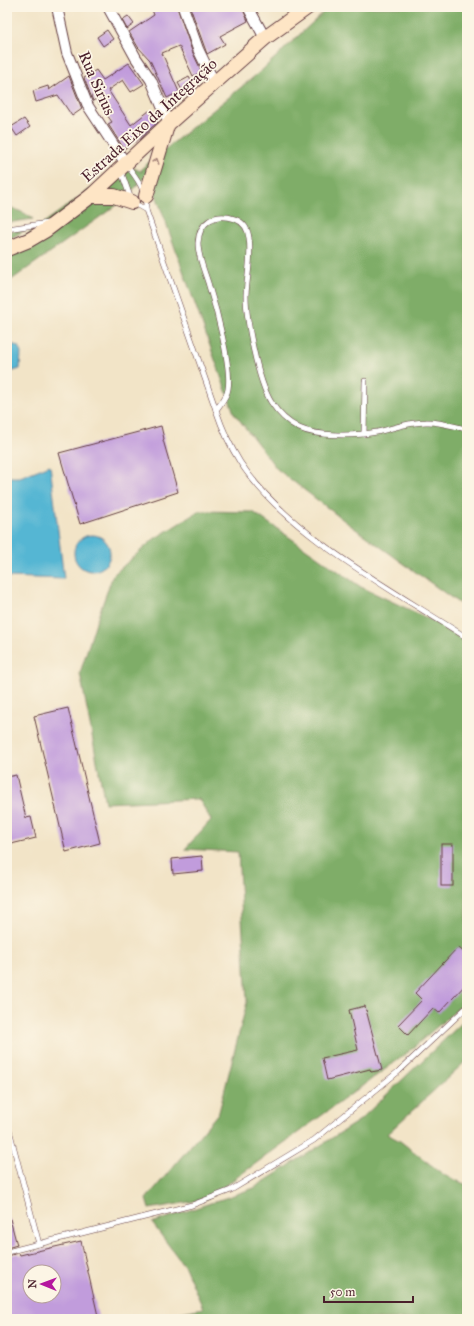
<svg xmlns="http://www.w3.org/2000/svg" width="474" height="1326" font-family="'IM FELL Great Primer',serif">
  <rect width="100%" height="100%" fill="#fcf5e5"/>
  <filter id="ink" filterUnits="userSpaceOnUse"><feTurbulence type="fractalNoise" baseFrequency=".025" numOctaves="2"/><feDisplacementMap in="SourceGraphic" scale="8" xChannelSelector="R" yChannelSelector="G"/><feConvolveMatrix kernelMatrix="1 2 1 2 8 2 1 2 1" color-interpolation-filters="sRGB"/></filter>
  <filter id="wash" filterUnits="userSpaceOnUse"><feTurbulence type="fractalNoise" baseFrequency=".012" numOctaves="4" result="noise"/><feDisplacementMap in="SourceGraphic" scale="16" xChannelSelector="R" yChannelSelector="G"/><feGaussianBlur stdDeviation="0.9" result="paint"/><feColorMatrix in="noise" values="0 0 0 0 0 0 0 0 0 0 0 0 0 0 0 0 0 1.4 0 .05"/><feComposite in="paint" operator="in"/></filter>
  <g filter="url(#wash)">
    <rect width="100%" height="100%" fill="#f2e4c7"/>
    <g fill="#7fad67" stroke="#646649">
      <polygon points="329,7 467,7 467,609 350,525 277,469 234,413 156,195 146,177 121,202 7,283 7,249 126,164 142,172 141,169 261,71"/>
      <polygon points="7,206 24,213 33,219 7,223"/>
      <polygon points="29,228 7,240 7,232"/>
      <polygon points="199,511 253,512 361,587 457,632 467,643 467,1001 402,1057 207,1199 149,1209 146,1199 219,1112 247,1002 238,852 185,849 211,820 199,799 105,803 80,673 95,625 113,575 154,539"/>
      <polygon points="467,1018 467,1060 387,1134 400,1141 444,1175 467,1185 467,1319 147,1319 203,1308 185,1267 152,1223 254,1188 360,1120"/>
    </g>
    <g fill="#54b6d3" stroke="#4f6a7f">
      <polygon points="7,343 18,346 21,353 20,369 7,373"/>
      <polygon points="50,465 64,579 7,577 7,477 20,477"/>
      <circle cx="92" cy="553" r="18"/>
    </g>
    <g id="blocks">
      <g fill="#c19cdc" fill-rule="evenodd">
        <polygon points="151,7 177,7 192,51 202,72 193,76 179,46 162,53 179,92 167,98 150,60 138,47 129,32 154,15"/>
        <polygon points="190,7 242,7 248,21 220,36 225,44 207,54"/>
        <polygon points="128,16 134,24 127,29 122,20"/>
        <polygon points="107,30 113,39 103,46 97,37"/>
        <polygon points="129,63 144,84 131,92 123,80 108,90 131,125 149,111 158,122 142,136 124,149 108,124 112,122 96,99 93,101 84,78 96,70 103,80"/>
        <polygon points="69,76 82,109 72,116 58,95 36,102 33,91 48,86 49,90"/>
        <polygon points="189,77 195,88 185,95 178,83"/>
        <polygon points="24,119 30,127 17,136 11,127"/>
        <polygon points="161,426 164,439 163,440 178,492 80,524 59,453"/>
        <polygon points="68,708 100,843 66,852 34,716"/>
        <polygon points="16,775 26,818 31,817 36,838 7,845 7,777"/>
        <rect x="441" y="844" width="12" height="42"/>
        <polygon points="202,856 203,871 173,874 172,859"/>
        <polygon points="458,947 467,955 467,983 439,1013 433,1008 408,1035 398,1025 422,1000 415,993"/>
        <polygon points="365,1006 382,1070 371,1072 370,1069 327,1080 322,1058 358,1050 349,1010"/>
        <polygon points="7,1219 10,1219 17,1245 7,1248"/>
        <path d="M81,1241L98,1316L87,1319H7V1256L19,1253L20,1255ZM30,1272H54V1296H30Z"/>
      </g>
    </g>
  </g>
  <g filter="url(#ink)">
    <use href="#blocks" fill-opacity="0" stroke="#633d42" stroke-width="1"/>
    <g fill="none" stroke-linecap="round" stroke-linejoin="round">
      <defs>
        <g id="lane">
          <path d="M126,164C137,178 147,191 146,210L216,410C222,428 230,446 240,462C287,535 395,591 467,638"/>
          <polyline points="121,171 132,202 146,210"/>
          <polyline points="7,229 48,223"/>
          <path d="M216,410C221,403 227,397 228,389C232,367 216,308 209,286C205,272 198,258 198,243C199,222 215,212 235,219C243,222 248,229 249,238C252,256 247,276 246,295C246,320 258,381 271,402C278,413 287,422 299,428C318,437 356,436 377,432C394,428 409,422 426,422C439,421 454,427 467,429"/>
          <polyline points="364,434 365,381"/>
          <polyline points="7,1122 39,1244"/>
          <polyline points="7,1252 192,1205 231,1190 314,1140 399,1071 467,1007"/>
        </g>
        <g id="street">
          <polyline points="57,7 67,53 88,106 126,164"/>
          <polyline points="108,7 136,58 151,80 169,123"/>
          <polyline points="183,7 198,49 215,84"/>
          <polyline points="248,7 265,38"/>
        </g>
        <g id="secondary">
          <polyline points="91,196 114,196 132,202"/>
          <polyline points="146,196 167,126"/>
          <polyline points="7,249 29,240 46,230 91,196 169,123 265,38 308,7"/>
        </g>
      </defs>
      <use href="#lane" stroke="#633d42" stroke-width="6"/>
      <use href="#street" stroke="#633d42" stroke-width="12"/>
      <use href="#secondary" stroke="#633d42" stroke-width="16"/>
      <use href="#lane" stroke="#fff" stroke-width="5"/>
      <use href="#street" stroke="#fff" stroke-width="10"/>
      <use href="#secondary" stroke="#fee5c5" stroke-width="14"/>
    </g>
    <defs><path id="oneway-chevron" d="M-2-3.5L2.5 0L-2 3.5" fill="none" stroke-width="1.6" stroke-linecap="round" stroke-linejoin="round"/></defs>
    <use stroke="#a48278" href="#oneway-chevron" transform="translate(156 161) rotate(-72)"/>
  </g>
  <g text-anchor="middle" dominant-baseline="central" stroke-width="3.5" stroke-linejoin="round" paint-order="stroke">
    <g font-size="16" fill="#4a1f2b" stroke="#fcf5e5">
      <text transform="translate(97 83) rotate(66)">Rua Sirius</text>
      <text transform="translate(149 120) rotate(-42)">Estrada Eixo da Integração</text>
    </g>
  </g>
  <rect width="474" height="1326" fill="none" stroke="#fcf5e5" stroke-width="24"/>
  <g transform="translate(42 1284) rotate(271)"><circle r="19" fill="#fcf5e5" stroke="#b59f9b"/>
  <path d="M0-3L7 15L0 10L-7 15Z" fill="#b5179e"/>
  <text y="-6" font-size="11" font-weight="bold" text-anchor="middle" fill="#4a1f2b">N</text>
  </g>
  <path d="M324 1296v6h89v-6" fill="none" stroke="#4a1f2b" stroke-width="2"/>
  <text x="330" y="1296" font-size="12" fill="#4a1f2b" stroke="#fcf5e5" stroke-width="3" paint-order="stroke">50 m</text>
</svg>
